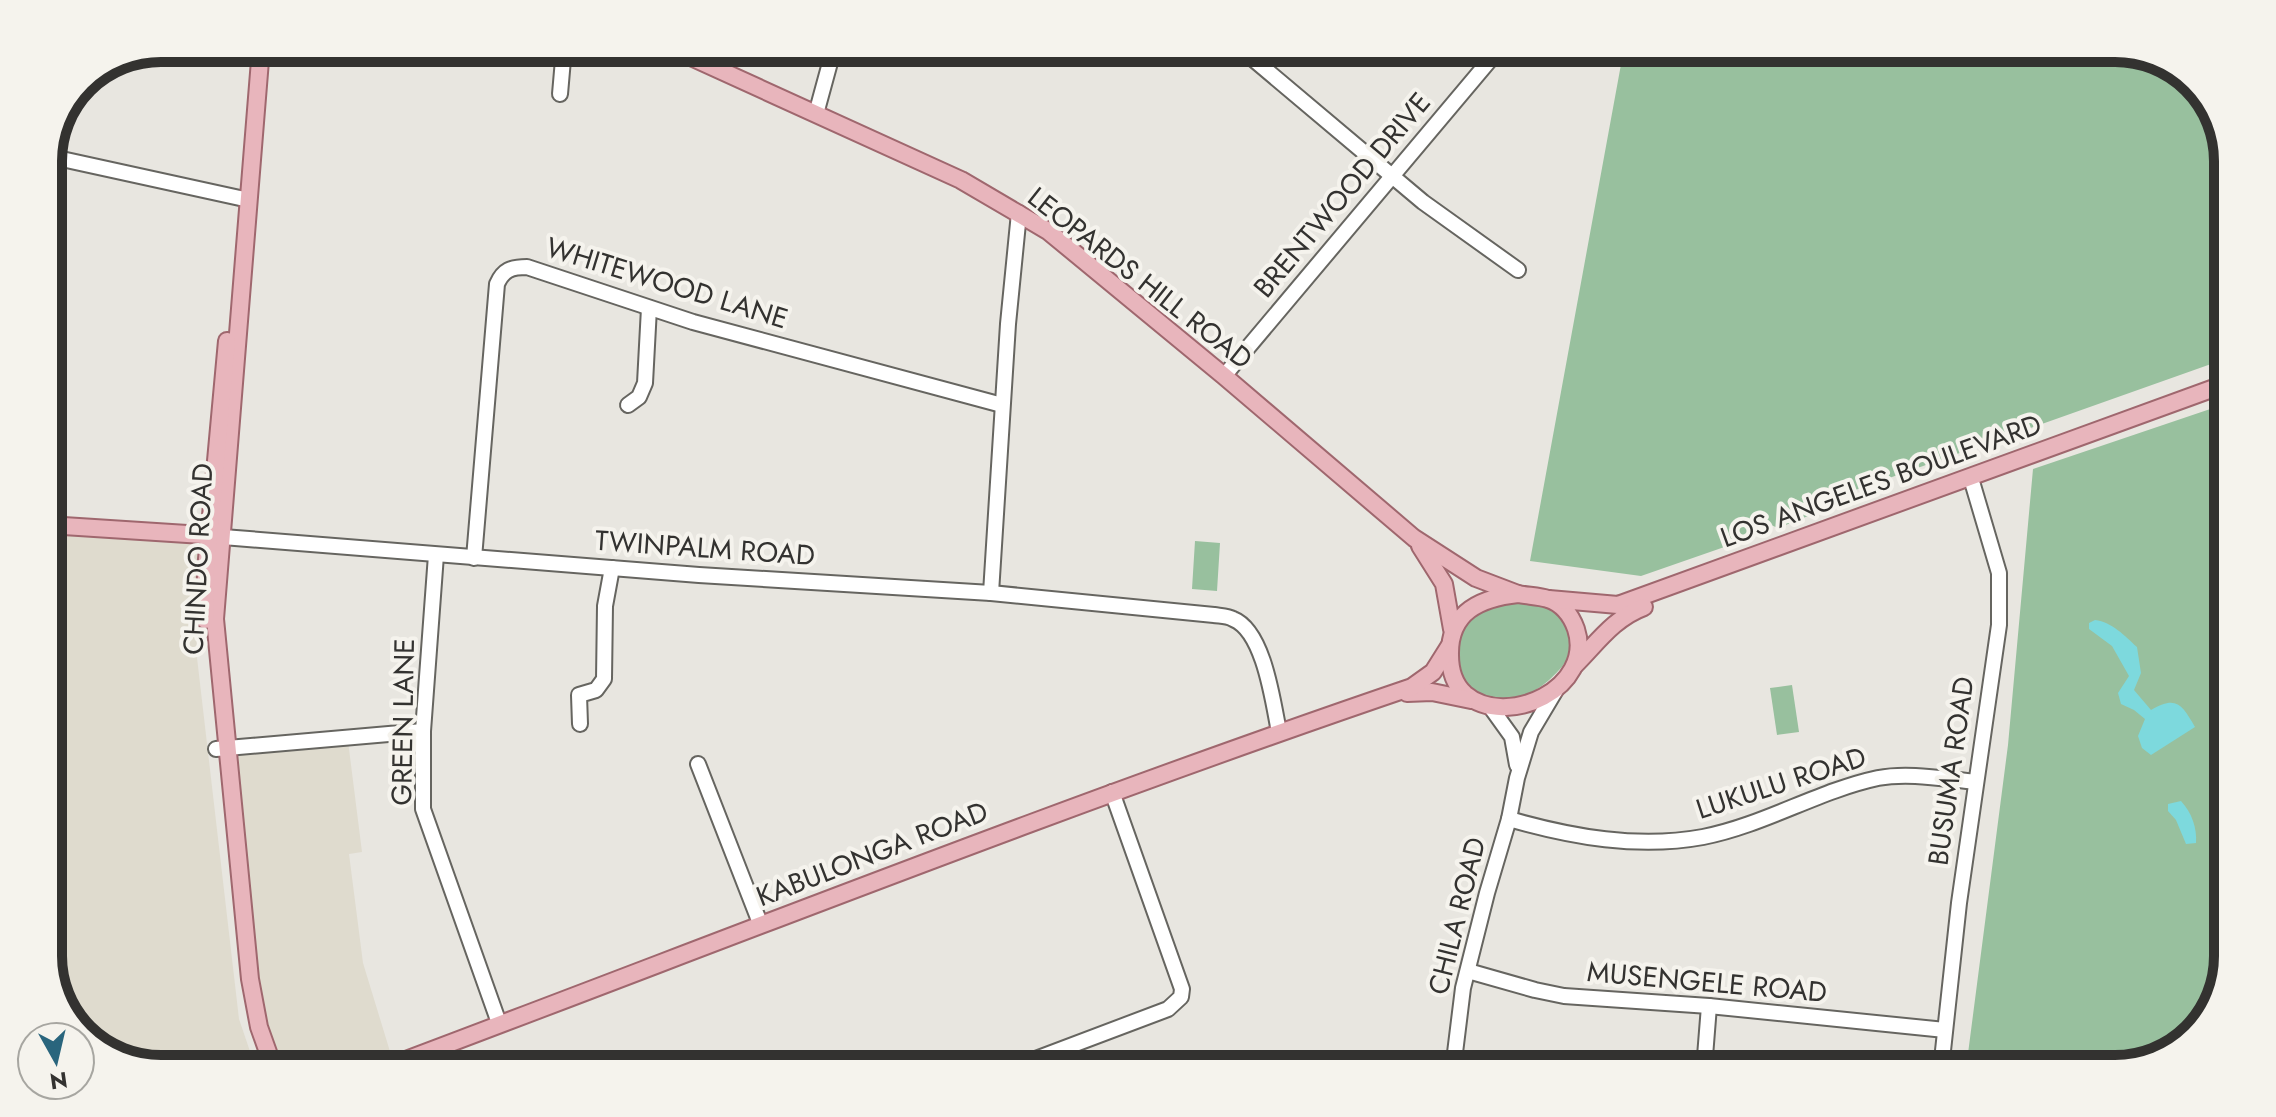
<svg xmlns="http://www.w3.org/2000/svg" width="2276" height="1117" font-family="Jost,sans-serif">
  <rect width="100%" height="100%" fill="#e8e6e0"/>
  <g fill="#dfdbce">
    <polygon points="48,534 200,544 208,553 196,649 239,1019 256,1069 161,1069 112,1058 67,1019 48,964"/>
    <polygon points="348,741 362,852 349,854 363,963 392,1058 365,1069 276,1069 260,1027 231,756"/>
  </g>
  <g fill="#98c09e">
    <polygon points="1624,48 2115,48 2164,59 2209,99 2228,154 2228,358 1844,494 1846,501 1778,528 1771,525 1758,530 1756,536 1641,576 1530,561"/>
    <polygon points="2228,403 2228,956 2217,1005 2177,1050 2115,1069 1966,1069 2008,745 2033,469"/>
    <polygon points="1195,541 1220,543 1217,591 1192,589"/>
    <path d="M1515,601L1538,602L1566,616C1573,648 1575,657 1548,681C1483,737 1416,655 1480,611C1489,604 1505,604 1515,601Z"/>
    <polygon points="1792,685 1799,732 1777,735 1770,688"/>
  </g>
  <g fill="#7dd9dd">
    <path d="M2095,620C2112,622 2125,636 2137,647L2141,673L2134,690L2151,710C2177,695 2182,705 2195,727L2151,755L2142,748L2138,736L2145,719L2134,710L2121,704L2118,693L2129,676L2112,646L2089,629V623Z"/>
    <polygon points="2228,722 2228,752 2221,764 2210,737"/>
    <path d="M2181,801C2192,813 2197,828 2196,843L2186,844L2176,820L2168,811V804Z"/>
  </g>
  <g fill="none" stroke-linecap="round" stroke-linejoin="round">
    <polyline stroke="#7dd9dd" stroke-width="3" points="2170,66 2178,72"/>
    <defs>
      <g id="minor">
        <polyline points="1240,48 1423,202 1518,270"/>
        <polyline points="560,94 564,48"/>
        <polyline points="816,114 834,48"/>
        <polyline points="48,156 249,200"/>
        <polyline points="48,206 53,158"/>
        <polyline points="1224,376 1500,48"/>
        <polyline points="628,405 639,397 645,383 649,308"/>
        <path d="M223,537L699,575L991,593L1214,615C1220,616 1228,616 1233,619C1264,631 1273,702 1279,732"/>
        <polyline points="436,555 423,731 423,809 499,1023"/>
        <path d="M474,558L497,284C503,270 511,267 527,267L693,322L1002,405"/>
        <polyline points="991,593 1008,324 1019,213"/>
        <polyline points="1489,705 1512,737 1517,765"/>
        <polyline points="580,724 579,695 596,690 604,679 605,606 612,568"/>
        <polyline points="216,749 423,731"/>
        <polyline points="698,764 760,923"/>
        <path d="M1509,819C1572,837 1638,849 1703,837C1764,825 1818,791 1878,778C1909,772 1944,779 1976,782"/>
        <polyline points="1468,971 1535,990 1564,996 1709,1006 1945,1030"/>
        <polyline points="1009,1069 1168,1009 1181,997 1182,989 1112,792"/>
        <polyline points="1453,1069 1463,988 1487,893 1509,819 1517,778 1531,732 1556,690"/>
        <polyline points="1704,1069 1709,1006"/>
        <polyline points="1941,1069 1959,903 1999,625 1999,573 1973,485"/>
      </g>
      <g id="major">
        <polyline points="261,48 215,619 250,979 259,1027 274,1069"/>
        <polyline points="671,48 961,180 1048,231 1224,376 1414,538 1476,578 1518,594"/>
        <polyline points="48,525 218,536"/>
        <polyline points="1420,546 1444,584 1452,629"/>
        <path d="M1518,594C1528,596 1539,596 1548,599C1563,604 1571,615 1576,629C1595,687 1507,730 1465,694C1454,684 1450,669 1450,655C1449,612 1480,598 1518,594Z"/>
        <polyline points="1549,599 1618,605 2228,383"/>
        <polyline points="205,620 206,570 227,341"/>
        <path d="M1575,665C1597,643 1614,618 1644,607"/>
        <polyline points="1407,693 1432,692 1471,700"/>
        <path d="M382,1069C725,940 1065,805 1412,687L1433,672L1450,645"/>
      </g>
    </defs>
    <use href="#minor" stroke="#666560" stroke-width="18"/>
    <use href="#major" stroke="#9f676e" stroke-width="20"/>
    <use href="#minor" stroke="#fff" stroke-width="14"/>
    <use href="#major" stroke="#e8b5bc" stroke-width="16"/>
  </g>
  <g text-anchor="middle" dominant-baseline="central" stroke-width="8" stroke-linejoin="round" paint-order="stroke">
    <g font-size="28" fill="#333230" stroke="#f5f3ed">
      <text transform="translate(1342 195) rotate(-50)">BRENTWOOD DRIVE</text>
      <text transform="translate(1140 278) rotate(38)">LEOPARDS HILL ROAD</text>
      <text transform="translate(667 283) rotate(17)">WHITEWOOD LANE</text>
      <text transform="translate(1881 481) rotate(-20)">LOS ANGELES BOULEVARD</text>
      <text transform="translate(705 548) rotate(4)">TWINPALM ROAD</text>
      <text transform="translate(198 559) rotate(-87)">CHINDO ROAD</text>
      <text transform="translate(403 722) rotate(-89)">GREEN LANE</text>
      <text transform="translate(1951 771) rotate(-82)">BUSUMA ROAD</text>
      <text transform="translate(1781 783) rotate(-18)">LUKULU ROAD</text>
      <text transform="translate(872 854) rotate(-21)">KABULONGA ROAD</text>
      <text transform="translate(1457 916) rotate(-76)">CHILA ROAD</text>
      <text transform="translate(1707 982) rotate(5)">MUSENGELE ROAD</text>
    </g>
  </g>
  <path d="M0 0H2276V1117H0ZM161 62H2115A99 99 0 0 1 2214 161V956A99 99 0 0 1 2115 1055H161A99 99 0 0 1 62 956V161A99 99 0 0 1 161 62Z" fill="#f5f3ed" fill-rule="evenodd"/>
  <path fill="none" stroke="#333230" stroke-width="10" d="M161 62H2115A99 99 0 0 1 2214 161V956A99 99 0 0 1 2115 1055H161A99 99 0 0 1 62 956V161A99 99 0 0 1 161 62Z"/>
  <g transform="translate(56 1061) rotate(172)"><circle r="38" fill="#f5f3ed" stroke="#a7a6a1" stroke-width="2"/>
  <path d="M0-6L14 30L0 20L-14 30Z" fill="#29657d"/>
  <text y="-12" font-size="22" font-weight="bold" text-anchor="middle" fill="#333230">N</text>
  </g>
</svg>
